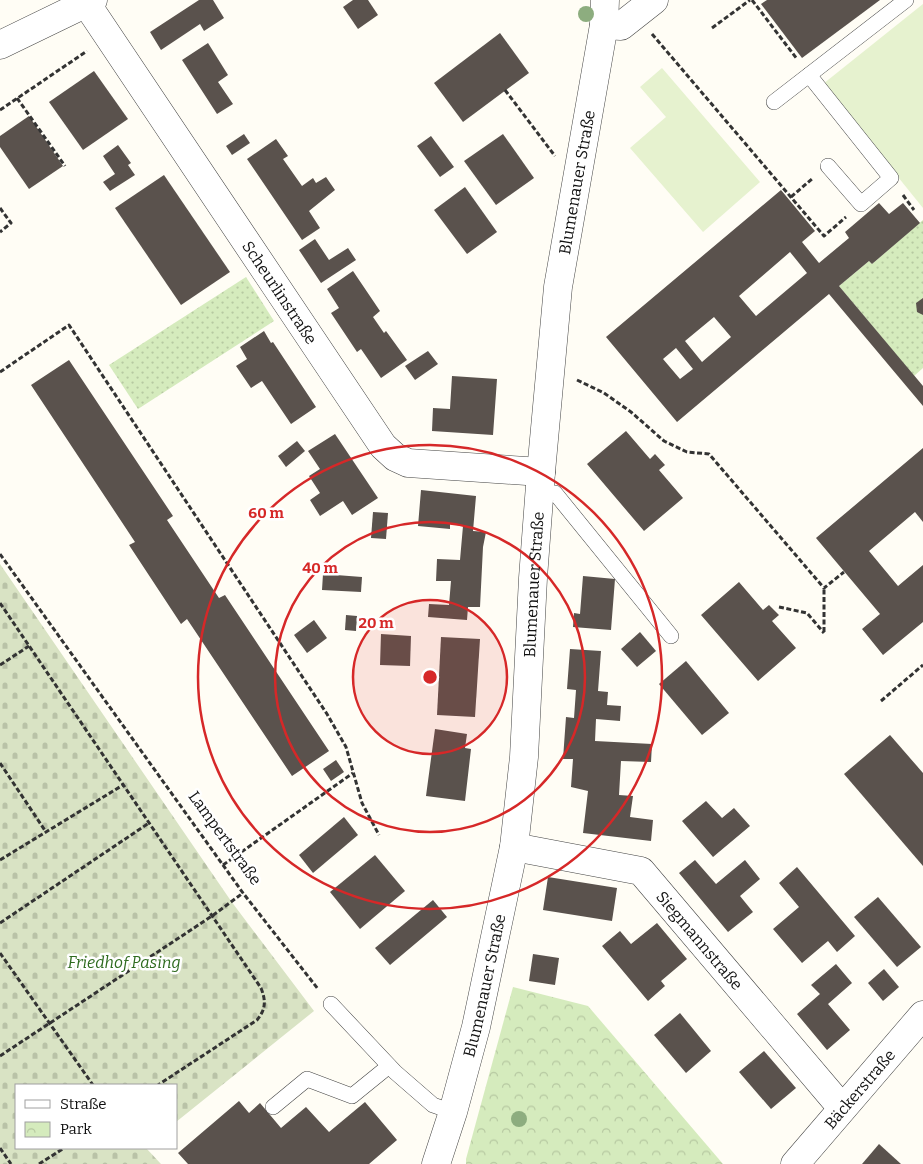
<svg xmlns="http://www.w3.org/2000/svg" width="923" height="1164" font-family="Bitter,serif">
  <defs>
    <pattern id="grass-dots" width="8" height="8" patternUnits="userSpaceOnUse" patternTransform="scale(1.25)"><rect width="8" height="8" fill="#d5ebbd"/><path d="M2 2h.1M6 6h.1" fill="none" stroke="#b6c8a1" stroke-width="1.8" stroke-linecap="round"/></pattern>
    <pattern id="cemetery-stones" width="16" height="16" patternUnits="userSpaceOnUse" patternTransform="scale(1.25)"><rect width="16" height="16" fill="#d9e3c4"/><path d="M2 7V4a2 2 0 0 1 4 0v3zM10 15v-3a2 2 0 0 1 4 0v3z" fill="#b9c2a7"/></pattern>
    <pattern id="park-crowns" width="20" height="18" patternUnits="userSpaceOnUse" patternTransform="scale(1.25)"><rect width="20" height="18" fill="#d5ebbd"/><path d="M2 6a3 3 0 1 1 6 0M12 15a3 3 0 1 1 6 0" fill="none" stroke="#b6c8a1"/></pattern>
  </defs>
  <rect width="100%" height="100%" fill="#fffdf5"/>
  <g fill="url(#grass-dots)">
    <polygon points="923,220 923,368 914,376 839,286 869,261 872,264"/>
    <polygon points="246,277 274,321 138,409 109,365"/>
  </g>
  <polygon fill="url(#cemetery-stones)" points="0,564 231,901 314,1011 176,1122 176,1085 16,1085 16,1148 146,1148 161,1164 0,1164"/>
  <polygon fill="url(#park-crowns)" points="513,987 588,1006 723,1164 466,1164 466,1159"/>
  <g fill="#e6f2cf">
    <polygon points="923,4 923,208 823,84"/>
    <polygon points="662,68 760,182 703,232 630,148 666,117 640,87"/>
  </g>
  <g fill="#5a524d" fill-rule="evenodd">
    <polygon points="199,0 213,0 224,18 204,31 200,24 161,50 150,32"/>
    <polygon points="353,0 368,0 378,15 358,29 343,7"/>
    <polygon points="767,0 880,0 802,58 761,4"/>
    <polygon points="500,33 529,73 463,122 434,83"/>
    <polygon points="208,43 228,75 218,82 233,104 217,114 182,60"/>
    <polygon points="94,71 128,119 83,150 49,102"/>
    <polygon points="29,116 63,166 29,189 0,147 0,136"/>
    <polygon points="244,134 250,143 232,155 226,146"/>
    <polygon points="503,134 534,178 496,205 464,161"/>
    <polygon points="431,136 454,167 440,177 417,146"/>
    <polygon points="276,139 288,156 283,159 302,186 313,178 316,183 326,177 335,190 309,211 320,228 302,240 247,159"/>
    <polygon points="118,145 131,163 128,165 135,175 110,191 103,182 115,174 103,156"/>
    <polygon points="164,175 230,272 181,305 115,208"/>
    <polygon points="465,187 497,232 467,254 434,210"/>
    <path d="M781,190L815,231L802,242L819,263L849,238L845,232L879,203L889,214L903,203L920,223L872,264L869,261L839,286L923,386V406L829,294L677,422L606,337ZM790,252L807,273L756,316L739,296ZM714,317L731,337L702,362L685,341ZM676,348L693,369L680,379L663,359Z"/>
    <polygon points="315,239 329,260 348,248 356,260 321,283 299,250"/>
    <polygon points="353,271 380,311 373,317 384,333 386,331 407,360 381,378 361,349 357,352 331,313 339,308 327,289"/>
    <polygon points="923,298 923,315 917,312 916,303"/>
    <polygon points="264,331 271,343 273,342 316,407 291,424 262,381 251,388 236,366 247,359 240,347"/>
    <polygon points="428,351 438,364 415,380 405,366"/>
    <polygon points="69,360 173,516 167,520 219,598 225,595 329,751 292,776 187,619 181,624 129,545 135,542 31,385"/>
    <polygon points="452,376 497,379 493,435 432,431 433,408 450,409"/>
    <polygon points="626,431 650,459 655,454 665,465 659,470 683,498 644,531 587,464"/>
    <polygon points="335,434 378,498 352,515 343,501 320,516 310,500 320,493 309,476 320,469 308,451"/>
    <polygon points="297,441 305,451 286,467 278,456"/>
    <polygon points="923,448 923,522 915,512 869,551 898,586 923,565 923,622 883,655 862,629 880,614 816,538"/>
    <polygon points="421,490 476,496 473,531 486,532 483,547 480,607 468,607 467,620 428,617 429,604 449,605 451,581 436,581 437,559 460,560 463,526 450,524 450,529 418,526"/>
    <polygon points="373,512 388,513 386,539 371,538"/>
    <polygon points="323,574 362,577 361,592 322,590"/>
    <polygon points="583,576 615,579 611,630 573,627 574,613 580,614"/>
    <polygon points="739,582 763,610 769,605 779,615 772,621 796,648 758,681 701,615"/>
    <polygon points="346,615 357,616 356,631 345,630"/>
    <polygon points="314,620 327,638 307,653 294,635"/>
    <polygon points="640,632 656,651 637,667 621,649"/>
    <polygon points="381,634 411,636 410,666 380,665"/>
    <polygon points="441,637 480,639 475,717 437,715"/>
    <polygon points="570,649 601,651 598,691 608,692 607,705 621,706 620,721 596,719 595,741 652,744 651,762 621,761 619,795 633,796 630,817 653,820 651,841 583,833 588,791 571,787 573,759 563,759 566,717 574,718 576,690 567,689"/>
    <polygon points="686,661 729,713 702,735 659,684"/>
    <polygon points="435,729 467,734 465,748 471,749 465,801 426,796"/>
    <polygon points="890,735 923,773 923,866 844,774"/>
    <polygon points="336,760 344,772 331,781 323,769"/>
    <polygon points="706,801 722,818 734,808 750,826 713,857 682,821"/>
    <polygon points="344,817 358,835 313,873 299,855"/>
    <polygon points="375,855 405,891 360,929 330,892"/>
    <polygon points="695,860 716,884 745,860 760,879 740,896 753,912 728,932 679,873"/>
    <polygon points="797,867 855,936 837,952 828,941 802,963 773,929 799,907 779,883"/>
    <polygon points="548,877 617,888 612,921 543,910"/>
    <polygon points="878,897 921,947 897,967 854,917"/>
    <polygon points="433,900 447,917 390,965 375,948"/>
    <polygon points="657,923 687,959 661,981 665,986 648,1001 602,946 620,931 631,944"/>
    <polygon points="533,954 559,958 555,985 529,981"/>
    <polygon points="836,964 852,983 828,1004 850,1030 827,1050 797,1014 820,994 811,985"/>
    <polygon points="884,969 899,987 883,1001 868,983"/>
    <polygon points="680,1013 711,1051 686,1073 654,1035"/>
    <polygon points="764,1051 796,1088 771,1109 739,1072"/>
    <polygon points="239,1101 249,1113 260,1103 281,1128 306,1107 329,1132 365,1102 397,1140 369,1164 188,1164 178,1153"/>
    <polygon points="879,1144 901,1164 862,1164"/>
  </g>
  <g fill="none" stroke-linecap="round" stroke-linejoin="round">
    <defs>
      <g id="service">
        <polyline points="809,75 891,178 861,204 828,166"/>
        <polyline points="774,102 906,0"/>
        <polyline points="540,492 555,493 671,636"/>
        <polyline points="331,1004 395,1072 433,1105 453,1112"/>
        <polyline points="273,1107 307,1079 352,1096 389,1066"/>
      </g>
      <g id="minor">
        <path id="s1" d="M84,0L383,446L395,457L408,463L541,472"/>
        <polyline points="604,25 621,26 654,0"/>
        <polyline points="0,45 93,0"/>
        <path id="s2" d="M514,847L641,871L842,1108"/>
        <path id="s3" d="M795,1164L923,1015"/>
      </g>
      <g id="tertiary">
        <path id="s4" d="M436,1164L453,1112L476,1027L514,847L524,757L533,578L541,472L558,287L604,25L605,0"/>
      </g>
    </defs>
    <use href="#service" stroke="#444" stroke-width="16"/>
    <use href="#minor" stroke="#444" stroke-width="29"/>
    <use href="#tertiary" stroke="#444" stroke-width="29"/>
    <g stroke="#333" stroke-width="3" stroke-dasharray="5 2.5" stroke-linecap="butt">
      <polyline points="752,0 797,59"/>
      <polyline points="712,28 750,0"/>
      <polyline points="652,34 824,236 846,217"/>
      <polyline points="505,90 555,156"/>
      <polyline points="17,98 65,166"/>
      <polyline points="0,110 87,51"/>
      <polyline points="903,195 914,210"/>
      <polyline points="791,197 813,178"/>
      <polyline points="0,208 11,223 0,232"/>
      <polyline points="0,372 69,325 327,714 346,747 362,803 379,835"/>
      <polyline points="577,380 604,393 631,412 664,441 687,452 709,454 824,588 844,572"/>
      <polyline points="0,554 243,893 318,989"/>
      <path d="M0,603L261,988C266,1001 266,1009 257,1020L158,1085"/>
      <polyline points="779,607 807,613 824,633"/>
      <polyline points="824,632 824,588"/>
      <polyline points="0,665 29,646"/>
      <polyline points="881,701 923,665"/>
      <polyline points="0,763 46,832"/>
      <polyline points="0,860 123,785"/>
      <polyline points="223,865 353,773"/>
      <polyline points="0,923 149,823"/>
      <polyline points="0,953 93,1085"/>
      <polyline points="0,1056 212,916 243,893"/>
      <polyline points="0,1148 11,1164"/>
      <polyline points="39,1164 64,1148"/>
    </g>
    <use href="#service" stroke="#fff" stroke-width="15"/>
    <use href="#minor" stroke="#fff" stroke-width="28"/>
    <use href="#tertiary" stroke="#fff" stroke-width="28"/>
  </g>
  <g fill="#8dad7f">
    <circle cx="586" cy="14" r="8"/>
    <circle cx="519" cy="1119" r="8"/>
  </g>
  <circle cx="430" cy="677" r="77" fill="#d62828" fill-opacity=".12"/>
  <g fill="none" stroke="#d62828" stroke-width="2.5">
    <circle cx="430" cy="677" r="77"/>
    <circle cx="430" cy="677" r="155"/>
    <circle cx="430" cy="677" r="232"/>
  </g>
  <g text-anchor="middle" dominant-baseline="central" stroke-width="5" stroke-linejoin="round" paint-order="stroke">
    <g font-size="16" fill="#111" stroke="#fff">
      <text stroke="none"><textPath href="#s4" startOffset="995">Blumenauer Straße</textPath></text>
      <text stroke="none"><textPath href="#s1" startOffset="352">Scheurlinstraße</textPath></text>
      <text stroke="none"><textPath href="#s4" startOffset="590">Blumenauer Straße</textPath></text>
      <text transform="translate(225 838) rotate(54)">Lampertstraße</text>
      <text stroke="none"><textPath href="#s2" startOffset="220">Siegmannstraße</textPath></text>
      <text stroke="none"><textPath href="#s4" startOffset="185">Blumenauer Straße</textPath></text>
      <text stroke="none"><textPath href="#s3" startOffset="99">Bäckerstraße</textPath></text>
    </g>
    <g font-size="16" font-style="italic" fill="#2f6b1f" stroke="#fff">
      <text x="124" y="962">Friedhof Pasing</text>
    </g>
  </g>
  <circle cx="430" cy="677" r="8" fill="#d62828" stroke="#fff" stroke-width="2.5"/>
  <g font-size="15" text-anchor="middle" font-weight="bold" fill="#d62828" stroke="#fff" stroke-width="5" stroke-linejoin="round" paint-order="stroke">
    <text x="266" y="518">60 m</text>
    <text x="320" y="573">40 m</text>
    <text x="376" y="628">20 m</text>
  </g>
  <rect x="15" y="1084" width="162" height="65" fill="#ffffff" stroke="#a0a0a0"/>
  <rect x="25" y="1100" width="25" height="8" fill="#ffffff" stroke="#a0a0a0"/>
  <text x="60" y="1109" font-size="15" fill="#111111">Straße</text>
  <rect x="25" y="1122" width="25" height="15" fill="url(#park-crowns)" stroke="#a0a0a0"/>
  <text x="60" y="1134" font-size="15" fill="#111111">Park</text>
</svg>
